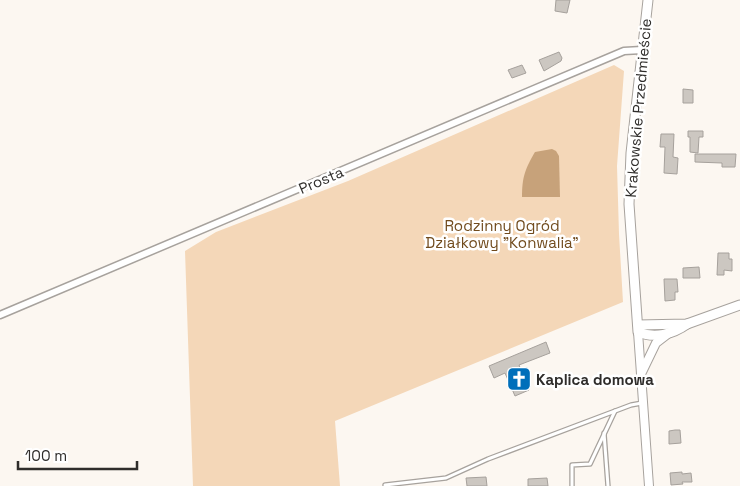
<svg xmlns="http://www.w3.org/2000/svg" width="740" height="486" font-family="'Space Grotesk',sans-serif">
  <rect width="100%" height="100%" fill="#fcf7f1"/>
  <polygon fill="#f4d7b8" points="614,65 624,71 617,166 619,234 623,302 335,421 340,486 193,486 185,251 216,232 348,181"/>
  <path fill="#c7a27a" d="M552,149L556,151L559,156L560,197H522C522,177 525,169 535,152Z"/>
  <g fill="#ccc7c1" stroke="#a6a19c">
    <polygon points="556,0 570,0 567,13 555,11"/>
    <polygon points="559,52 562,58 561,61 544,71 539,60"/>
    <polygon points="522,65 526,73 512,78 508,70"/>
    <polygon points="683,89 693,90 693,103 683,103"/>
    <polygon points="688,131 703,131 703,137 699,137 698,153 690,152 690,137 688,137"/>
    <polygon points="661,134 674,134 673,157 678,158 677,174 664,173 665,147 660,147"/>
    <polygon points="695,154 736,154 735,167 722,167 722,163 695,162"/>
    <polygon points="718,253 729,253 729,259 732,259 732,271 724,270 724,275 717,275"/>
    <polygon points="699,267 700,278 683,278 683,268"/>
    <polygon points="664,279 677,279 678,292 675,292 675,300 665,301"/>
    <polygon points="546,342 550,353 519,365 529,390 515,396 505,373 494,378 489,366"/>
    <polygon points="675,430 680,430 681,443 669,444 669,431"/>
    <polygon points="682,472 682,474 691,473 692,482 682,482 683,484 671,485 670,473"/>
    <polygon points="486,477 487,486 467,486 466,478"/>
    <polygon points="547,478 548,486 528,486 528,479"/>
  </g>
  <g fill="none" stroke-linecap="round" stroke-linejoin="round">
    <defs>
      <g id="service">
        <polyline points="604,433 608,486"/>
        <polyline points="385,485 446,478 488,459 631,405 642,403"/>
        <polyline points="572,486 572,465 590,464 615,411"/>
      </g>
      <polyline id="minor" points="0,315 624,51 642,50"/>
      <g id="tertiary">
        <polyline points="638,332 649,486"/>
        <polyline points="642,372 656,343 669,333"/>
      </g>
      <g id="secondary">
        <path d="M648,0L631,153L629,204L638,332C655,339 673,334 687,324"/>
        <polyline points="638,325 687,324 740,305"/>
      </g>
    </defs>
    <use href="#service" stroke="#a7a29d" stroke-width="5.5"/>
    <use href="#minor" stroke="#a7a29d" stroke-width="9"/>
    <use href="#tertiary" stroke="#a7a29d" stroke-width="10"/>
    <use href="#secondary" stroke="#a7a29d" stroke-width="11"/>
    <use href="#service" stroke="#fff" stroke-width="3"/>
    <use href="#minor" stroke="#fff" stroke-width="6"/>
    <use href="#tertiary" stroke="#fff" stroke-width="8"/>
    <use href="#secondary" stroke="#fff" stroke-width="9"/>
  </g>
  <defs>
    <symbol id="church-square" viewBox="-11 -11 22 22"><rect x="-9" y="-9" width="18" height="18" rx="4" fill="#006fba" stroke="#fff"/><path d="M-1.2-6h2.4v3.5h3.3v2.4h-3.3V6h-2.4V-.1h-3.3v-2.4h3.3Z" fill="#fff"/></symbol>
  </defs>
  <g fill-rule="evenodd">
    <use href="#church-square" x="505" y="365" width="28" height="28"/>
  </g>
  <g text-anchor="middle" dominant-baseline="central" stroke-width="5" stroke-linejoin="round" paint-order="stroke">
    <g font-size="15" fill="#2f2d2b" stroke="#fff">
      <text transform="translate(638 108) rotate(-85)">Krakowskie Przedmieście</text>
      <text transform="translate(321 180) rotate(-23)">Prosta</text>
    </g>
    <g font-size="15" fill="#714b1d" stroke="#fff">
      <text x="502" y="225">Rodzinny Ogród<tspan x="502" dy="17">Działkowy "Konwalia"</tspan></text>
    </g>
    <g font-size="15" font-weight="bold" fill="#2f2d2b" stroke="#fff" text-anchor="start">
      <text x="536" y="379">Kaplica domowa</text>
    </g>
  </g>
  <path d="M18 461v8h119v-8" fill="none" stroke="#2f2d2b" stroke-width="2.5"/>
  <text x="25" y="461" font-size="15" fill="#2f2d2b" stroke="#ffffff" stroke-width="4" paint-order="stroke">100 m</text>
</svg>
